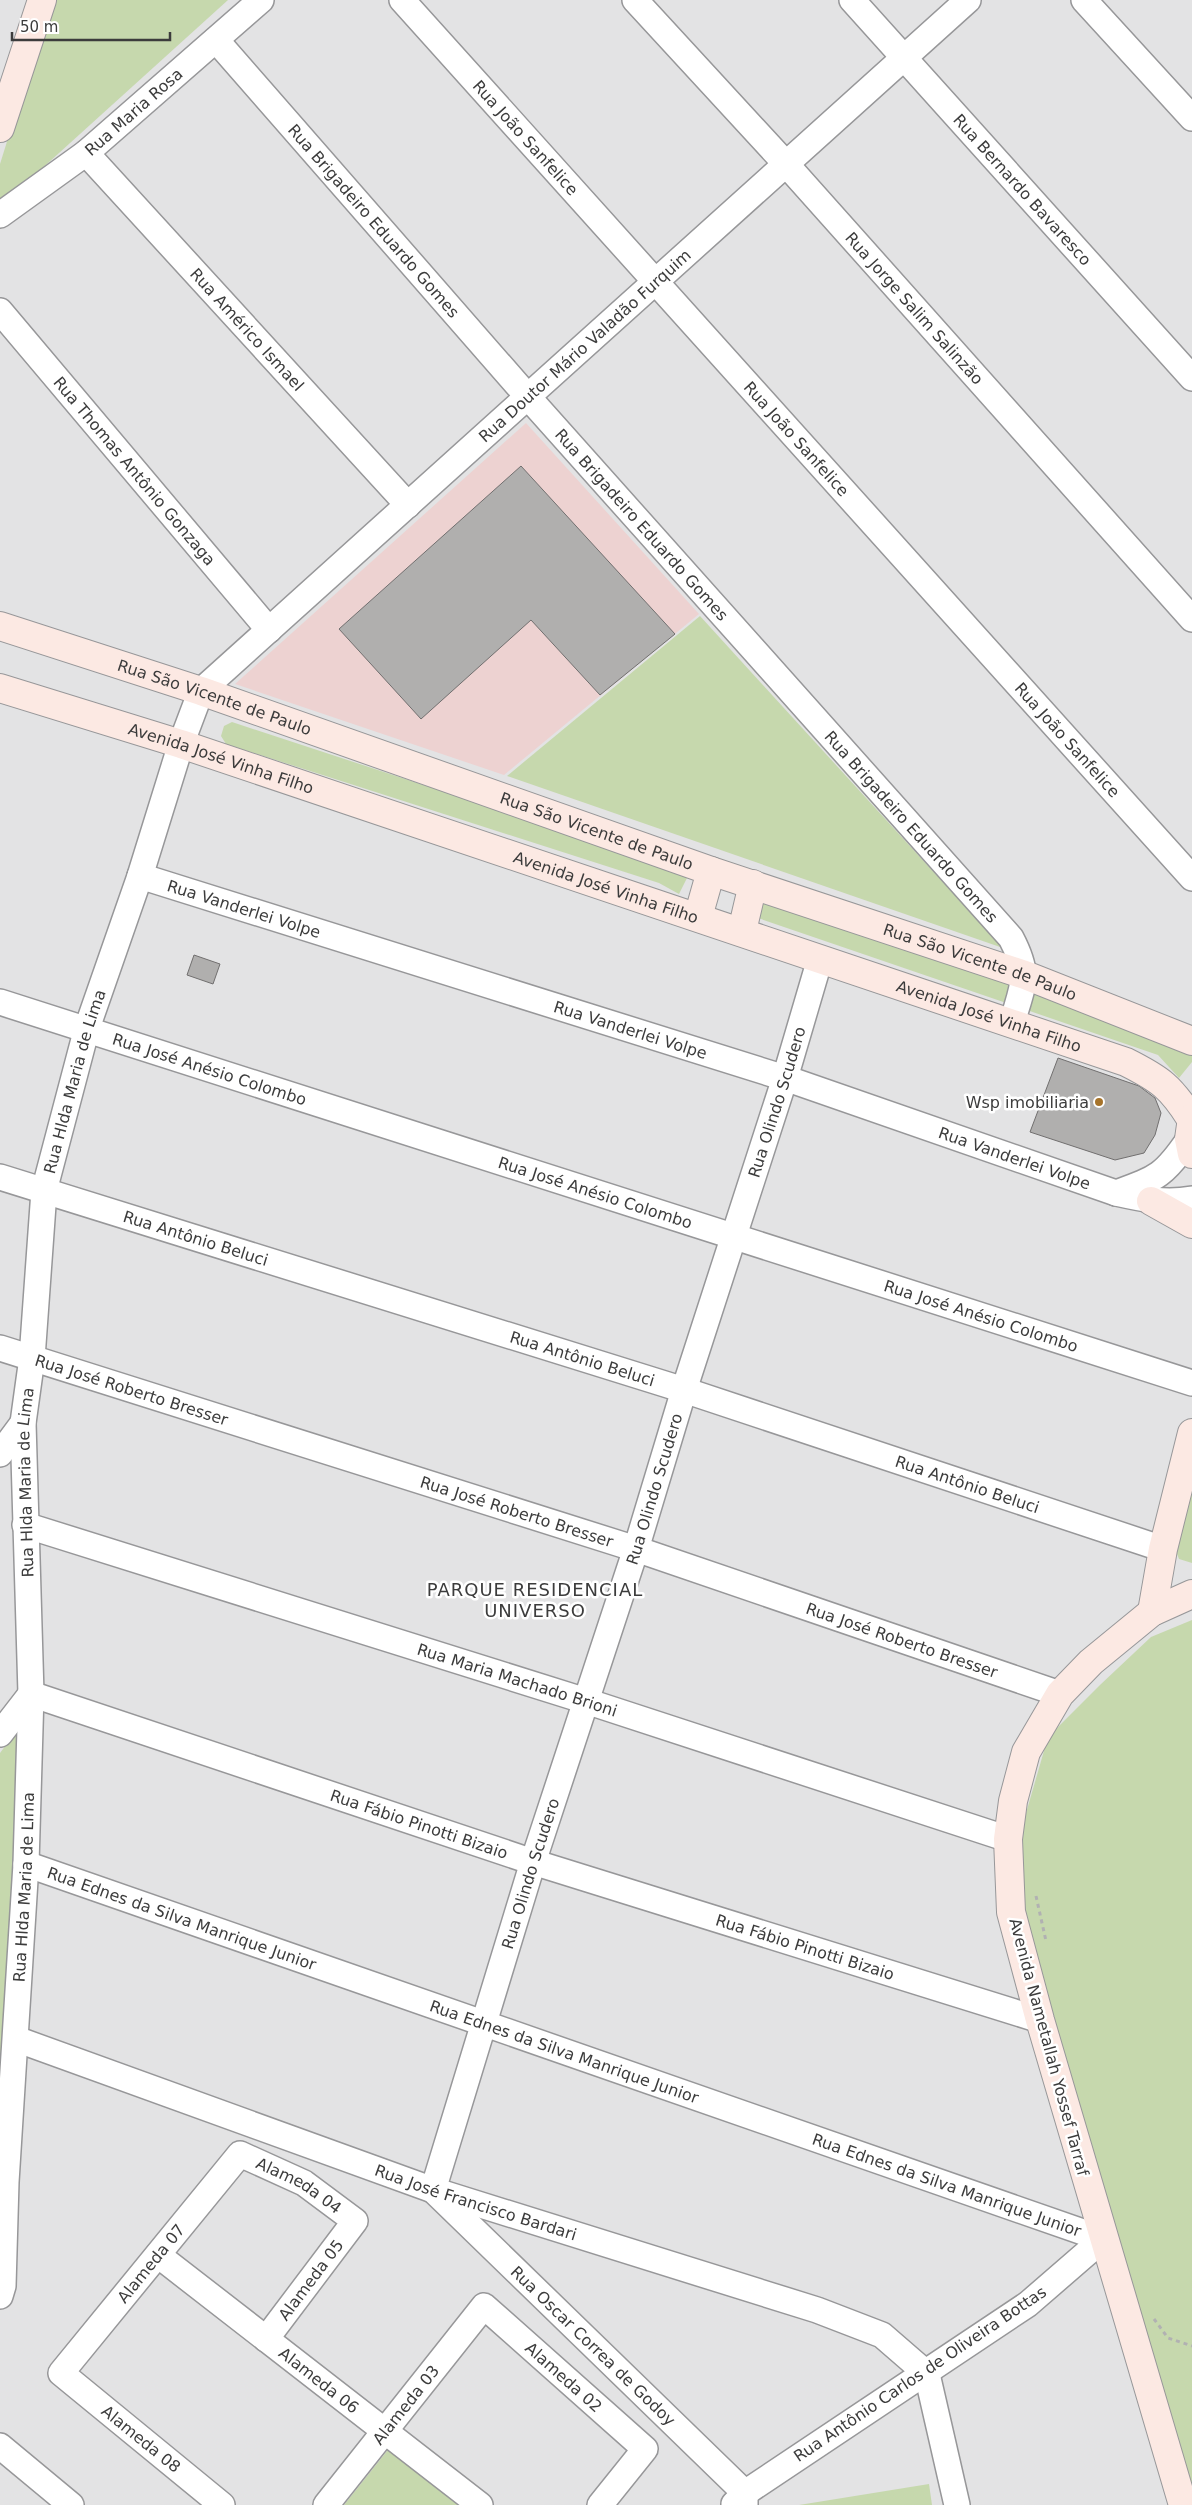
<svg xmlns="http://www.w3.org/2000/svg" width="1192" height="2505" font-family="'DejaVu Sans',sans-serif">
  <rect width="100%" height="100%" fill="#e3e3e4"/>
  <path fill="#edd2d1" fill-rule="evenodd" d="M526,423L699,614L504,775L235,684ZM618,574L675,634L600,695L547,637Z"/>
  <g fill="#c6d8ad">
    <polygon points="51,0 228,0 6,201 0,203 0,164"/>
    <polygon points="700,616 1003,948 507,776"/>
    <polygon points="232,722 682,870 688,876 679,894 659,883 226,744 221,736 224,726"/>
    <polygon points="761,897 1192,1049 1192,1062 1179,1078 1158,1055 755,917"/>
    <polygon points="1192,1471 1192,1563 1179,1559 1174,1546"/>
    <polygon points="1192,1620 1192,2493 1019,1910 1024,1820 1048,1737 1100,1685 1151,1637"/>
    <polygon points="18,1729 16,1823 0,2135 0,1753"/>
    <polygon points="391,2446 467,2505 344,2505"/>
    <polygon points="929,2484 932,2505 799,2505"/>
  </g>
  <g fill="#b0afae" stroke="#716f6f">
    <polygon points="521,466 675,634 600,695 531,620 421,719 339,629"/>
    <polygon points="194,955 220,964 213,984 187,975"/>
    <polygon points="1058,1058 1139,1086 1155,1098 1161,1113 1155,1135 1144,1153 1115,1160 1030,1132"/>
  </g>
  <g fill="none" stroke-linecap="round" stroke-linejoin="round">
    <defs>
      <g id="street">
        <path id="s1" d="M402,0L1192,878"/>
        <path id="s2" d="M635,0L786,164L1192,619"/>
        <path id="s3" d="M852,0L1192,378"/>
        <polyline points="1084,0 1192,118"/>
        <path id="s4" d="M216,40L528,397L1011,938C1031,976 1023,984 1012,1023"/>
        <path id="s5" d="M86,153L408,505"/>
        <path id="s6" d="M0,215L86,153L261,0"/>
        <path id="s7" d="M0,311L269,630"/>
        <path id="s8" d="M140,876L785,1078L1116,1193C1143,1199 1165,1204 1192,1199"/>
        <path id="s9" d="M0,1002L1192,1383"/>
        <path id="s10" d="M0,1177L684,1390L1163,1549"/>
        <path d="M1116,1193C1157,1178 1164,1176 1189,1139"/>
        <path id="s11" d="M0,1348L636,1549L1060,1694"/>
        <polyline points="0,1454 23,1423"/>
        <path id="s12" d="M25,1525L586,1701L1008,1839"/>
        <path id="s13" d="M0,1734L31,1694L533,1862L1040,2020"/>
        <path id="s14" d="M26,1864L1103,2239L1028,2304L745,2493L734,2504"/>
        <path id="s15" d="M16,2039L433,2190L817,2310L882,2335L927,2374L957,2505"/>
        <path id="s16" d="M158,2255L480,2505"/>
        <path id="s17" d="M0,2296L3,2286L6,2182L26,1864L31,1694L23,1423L32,1358L44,1191L87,1028L140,876L181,744L201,691L968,0"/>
        <polyline points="0,2446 71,2505"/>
        <path id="s18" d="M222,2505L61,2373L240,2154L304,2183L355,2221L266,2339"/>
        <path id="s19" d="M326,2505L484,2306L645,2449L600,2505"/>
        <path id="s20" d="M745,2505V2493L433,2190L533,1862L636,1549L684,1390L785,1078L820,959"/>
      </g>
      <g id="secondary">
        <polyline points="0,128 42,0"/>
        <path id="s21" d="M0,626L201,691L711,871L1025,975L1192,1041"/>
        <path id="s22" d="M0,688L181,744L1126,1062C1160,1079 1171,1087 1191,1119"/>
        <polyline points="698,917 711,871"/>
        <polyline points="742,931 753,884"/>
        <polyline points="1192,1118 1189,1139 1192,1154"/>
        <polyline points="1151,1201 1192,1224"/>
        <polyline points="1152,1612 1163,1549 1192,1433"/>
        <polyline points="1183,2505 1040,2020 1011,1912 1008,1839 1013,1801 1026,1752 1060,1694 1091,1662 1152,1612 1192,1594"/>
      </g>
    </defs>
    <use href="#street" stroke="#979799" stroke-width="28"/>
    <use href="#secondary" stroke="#979799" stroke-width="30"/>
    <g stroke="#b1b1b2" stroke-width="3" stroke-dasharray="4 4" stroke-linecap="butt">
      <polyline points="1036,1896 1046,1941"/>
      <polyline points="1154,2319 1168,2338 1192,2346"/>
    </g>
    <use href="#street" stroke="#fff" stroke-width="25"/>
    <use href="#secondary" stroke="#fce9e3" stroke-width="28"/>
  </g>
  <circle fill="#a6732a" stroke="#fff" stroke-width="2" cx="1099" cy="1102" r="5"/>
  <g text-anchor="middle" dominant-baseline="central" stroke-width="5" stroke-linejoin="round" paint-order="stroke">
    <g font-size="16" fill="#3c3c3c" stroke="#fff">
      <text stroke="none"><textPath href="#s6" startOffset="169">Rua Maria Rosa</textPath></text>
      <text stroke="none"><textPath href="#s1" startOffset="185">Rua João Sanfelice</textPath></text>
      <text stroke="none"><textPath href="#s3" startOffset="255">Rua Bernardo Bavaresco</textPath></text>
      <text stroke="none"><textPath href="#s4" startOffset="240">Rua Brigadeiro Eduardo Gomes</textPath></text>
      <text stroke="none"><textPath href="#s2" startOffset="416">Rua Jorge Salim Salinzão</textPath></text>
      <text stroke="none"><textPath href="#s5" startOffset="239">Rua Américo Ismael</textPath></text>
      <text stroke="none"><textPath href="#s17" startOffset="2148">Rua Doutor Mário Valadão Furquim</textPath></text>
      <text stroke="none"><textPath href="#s1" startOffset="590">Rua João Sanfelice</textPath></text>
      <text stroke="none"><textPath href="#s7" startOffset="209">Rua Thomas Antônio Gonzaga</textPath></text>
      <text stroke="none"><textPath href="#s4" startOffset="645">Rua Brigadeiro Eduardo Gomes</textPath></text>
      <text stroke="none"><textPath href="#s21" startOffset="226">Rua São Vicente de Paulo</textPath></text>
      <text stroke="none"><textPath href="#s1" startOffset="995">Rua João Sanfelice</textPath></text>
      <text stroke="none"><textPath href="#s22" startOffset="232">Avenida José Vinha Filho</textPath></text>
      <text stroke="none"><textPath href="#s4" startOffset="1050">Rua Brigadeiro Eduardo Gomes</textPath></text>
      <text stroke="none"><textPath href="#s21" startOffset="631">Rua São Vicente de Paulo</textPath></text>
      <text stroke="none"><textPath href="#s22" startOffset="638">Avenida José Vinha Filho</textPath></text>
      <text stroke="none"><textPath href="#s8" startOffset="109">Rua Vanderlei Volpe</textPath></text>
      <text stroke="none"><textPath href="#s21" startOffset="1036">Rua São Vicente de Paulo</textPath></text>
      <text stroke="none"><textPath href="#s22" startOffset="1042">Avenida José Vinha Filho</textPath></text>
      <text stroke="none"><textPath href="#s8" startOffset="514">Rua Vanderlei Volpe</textPath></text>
      <text stroke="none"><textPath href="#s9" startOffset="220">Rua José Anésio Colombo</textPath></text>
      <text stroke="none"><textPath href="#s17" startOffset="1221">Rua Hlda Maria de Lima</textPath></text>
      <text stroke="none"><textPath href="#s20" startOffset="1588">Rua Olindo Scudero</textPath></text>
      <text stroke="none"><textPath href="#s8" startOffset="919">Rua Vanderlei Volpe</textPath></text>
      <text stroke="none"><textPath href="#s9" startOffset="625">Rua José Anésio Colombo</textPath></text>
      <text stroke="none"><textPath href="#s10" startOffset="205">Rua Antônio Beluci</textPath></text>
      <text stroke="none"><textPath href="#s9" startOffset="1030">Rua José Anésio Colombo</textPath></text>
      <text stroke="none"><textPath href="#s10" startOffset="610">Rua Antônio Beluci</textPath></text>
      <text stroke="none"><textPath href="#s11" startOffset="138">Rua José Roberto Bresser</textPath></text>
      <text stroke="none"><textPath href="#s17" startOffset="815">Rua Hlda Maria de Lima</textPath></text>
      <text stroke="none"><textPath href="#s10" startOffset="1015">Rua Antônio Beluci</textPath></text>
      <text stroke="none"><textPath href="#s20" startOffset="1182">Rua Olindo Scudero</textPath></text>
      <text stroke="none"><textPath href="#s11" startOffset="542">Rua José Roberto Bresser</textPath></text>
      <text stroke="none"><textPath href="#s11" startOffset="948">Rua José Roberto Bresser</textPath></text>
      <text stroke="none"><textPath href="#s12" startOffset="516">Rua Maria Machado Brioni</textPath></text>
      <text stroke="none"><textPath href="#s13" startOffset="460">Rua Fábio Pinotti Bizaio</textPath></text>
      <text stroke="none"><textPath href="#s20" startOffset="778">Rua Olindo Scudero</textPath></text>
      <text stroke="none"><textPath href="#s17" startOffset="410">Rua Hlda Maria de Lima</textPath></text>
      <text stroke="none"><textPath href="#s14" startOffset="165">Rua Ednes da Silva Manrique Junior</textPath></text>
      <text stroke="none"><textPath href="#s13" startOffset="865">Rua Fábio Pinotti Bizaio</textPath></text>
      <text transform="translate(1049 2047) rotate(75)">Avenida Nametallah Yossef Tarraf</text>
      <text stroke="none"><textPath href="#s14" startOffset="570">Rua Ednes da Silva Manrique Junior</textPath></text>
      <text stroke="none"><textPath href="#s14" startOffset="975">Rua Ednes da Silva Manrique Junior</textPath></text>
      <text stroke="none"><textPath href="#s18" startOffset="558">Alameda 04</textPath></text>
      <text stroke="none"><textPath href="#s15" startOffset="488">Rua José Francisco Bardari</textPath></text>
      <text stroke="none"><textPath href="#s18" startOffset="350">Alameda 07</textPath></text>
      <text transform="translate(311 2280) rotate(-53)">Alameda 05</text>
      <text transform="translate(593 2346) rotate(44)">Rua Oscar Correa de Godoy</text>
      <text transform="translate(920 2374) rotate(-34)">Rua Antônio Carlos de Oliveira Bottas</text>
      <text stroke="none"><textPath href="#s19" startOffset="361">Alameda 02</textPath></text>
      <text stroke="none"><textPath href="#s16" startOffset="204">Alameda 06</textPath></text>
      <text stroke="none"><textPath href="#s19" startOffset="128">Alameda 03</textPath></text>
      <text transform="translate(141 2439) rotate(39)">Alameda 08</text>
    </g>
    <g font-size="16" fill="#3c3c3c" stroke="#fff" text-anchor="end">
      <text x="1089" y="1102">Wsp imobiliaria</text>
    </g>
    <g font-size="18" letter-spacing="1" fill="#3c3c3c" stroke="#fff">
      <text x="535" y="1589">PARQUE RESIDENCIAL<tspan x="535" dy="21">UNIVERSO</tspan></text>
    </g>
  </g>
  <path d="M12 32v8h158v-8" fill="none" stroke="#3c3c3c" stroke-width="2.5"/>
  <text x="20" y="32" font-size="15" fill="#3c3c3c" stroke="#ffffff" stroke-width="4" paint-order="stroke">50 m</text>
</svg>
